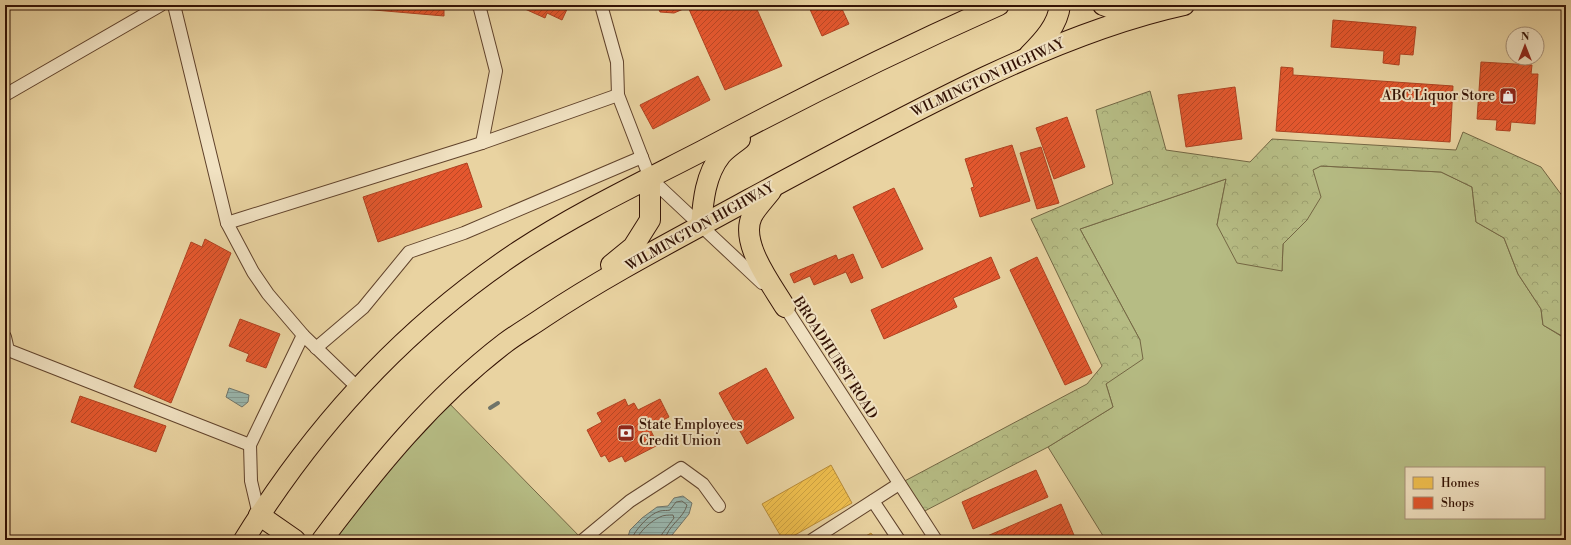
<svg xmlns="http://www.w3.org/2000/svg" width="1571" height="545" font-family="'Libre Bodoni',serif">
  <defs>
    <pattern id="forest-crowns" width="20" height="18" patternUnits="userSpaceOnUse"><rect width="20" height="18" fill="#b6bc84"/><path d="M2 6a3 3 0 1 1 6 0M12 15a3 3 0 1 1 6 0" fill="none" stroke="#9da170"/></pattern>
    <pattern id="water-rules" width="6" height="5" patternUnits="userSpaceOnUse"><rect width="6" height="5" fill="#99b6ad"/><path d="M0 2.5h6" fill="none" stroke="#849b93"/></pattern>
    <pattern id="homes-hatch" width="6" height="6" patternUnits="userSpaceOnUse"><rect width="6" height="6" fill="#f2c14e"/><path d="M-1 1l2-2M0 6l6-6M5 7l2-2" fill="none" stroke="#d0a542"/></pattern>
    <pattern id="shops-hatch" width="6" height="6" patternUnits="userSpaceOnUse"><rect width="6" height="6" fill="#e4572e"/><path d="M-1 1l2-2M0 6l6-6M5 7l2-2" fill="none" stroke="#b94725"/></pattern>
  </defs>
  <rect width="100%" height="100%" fill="#e9d3a1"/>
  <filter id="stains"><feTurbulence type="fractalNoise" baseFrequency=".005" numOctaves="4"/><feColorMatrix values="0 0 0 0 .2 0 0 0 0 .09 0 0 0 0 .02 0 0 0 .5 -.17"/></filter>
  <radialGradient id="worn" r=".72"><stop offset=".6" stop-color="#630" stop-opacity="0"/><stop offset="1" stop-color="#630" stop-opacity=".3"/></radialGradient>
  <g fill="#b6bc84" stroke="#746744" fill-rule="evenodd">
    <path d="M1320,166L1441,172L1472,187L1476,222L1504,238L1518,274L1541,309L1543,325L1561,336L1566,335V540H1104L1105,539L1048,447L1113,407L1106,384L1140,340L1080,229L1226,179L1217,225L1282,271L1283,244L1307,220L1312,170ZM1406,468H1544V518H1406Z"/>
    <polygon points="443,397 583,540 322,540"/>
  </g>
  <polygon fill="url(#forest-crowns)" stroke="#746744" points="1150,91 1166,150 1250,162 1272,139 1456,150 1463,132 1541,167 1566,201 1564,315 1566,315 1566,335 1562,336 1543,325 1541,309 1518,274 1504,238 1476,222 1472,187 1441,172 1321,166 1313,170 1321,197 1307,220 1283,244 1282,271 1237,263 1217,225 1226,179 1080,229 1140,340 1143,359 1106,384 1113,407 1048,447 919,514 899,484 1087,384 1102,366 1031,219 1113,184 1096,110"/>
  <g fill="url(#water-rules)" stroke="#707469">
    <polygon points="229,388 249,395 248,402 242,407 226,397"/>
    <polygon points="683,496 692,503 689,514 668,540 627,540 630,530 642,518 657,507 668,506 674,498"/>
  </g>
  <g fill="url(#homes-hatch)" stroke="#b98c38">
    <polygon points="831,465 852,503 786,540 783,540 762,504"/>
    <polygon points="871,533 876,540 859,540"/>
  </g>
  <g fill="url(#shops-hatch)" stroke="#af4221">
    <polygon points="316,5 444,5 444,16"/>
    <polygon points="516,5 569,5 562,20 547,13 545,18"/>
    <polygon points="657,5 755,5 782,66 725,90 688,7 674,13 660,12"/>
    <polygon points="808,5 852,5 842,9 849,24 822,36"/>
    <polygon points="1333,20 1416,27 1413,55 1400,54 1399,65 1383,63 1384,51 1331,47"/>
    <polygon points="1481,62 1532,65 1531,74 1538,74 1535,124 1511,122 1510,131 1496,130 1497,120 1477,119"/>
    <polygon points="1281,67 1293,68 1293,75 1453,86 1450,142 1276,131"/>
    <polygon points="698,76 710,100 653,129 640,105"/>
    <polygon points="1235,87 1242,139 1186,147 1178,95"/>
    <polygon points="1067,117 1085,167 1054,179 1036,128"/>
    <polygon points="1012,145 1030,201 980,217 971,188 974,187 965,159"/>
    <polygon points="1041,147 1059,203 1037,209 1020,153"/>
    <polygon points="467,163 482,207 378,242 363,197"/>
    <polygon points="894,188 923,249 882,268 853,207"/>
    <polygon points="205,239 231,253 171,403 134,387 191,242 202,247"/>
    <polygon points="853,254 863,278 851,283 846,272 814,285 810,276 794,283 790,274 836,255 838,260"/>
    <polygon points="991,257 1000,278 953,298 957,307 884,339 871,310"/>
    <polygon points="1037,257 1092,373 1065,385 1010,270"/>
    <polygon points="240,319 280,334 266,368 246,361 249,354 229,346"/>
    <polygon points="766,368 794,418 747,444 719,393"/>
    <polygon points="80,396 166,426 156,452 71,422"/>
    <polygon points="625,399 628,406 634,403 638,410 660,399 669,417 649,427 658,445 625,462 622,456 609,462 605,455 601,457 587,430 602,422 597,413"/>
    <polygon points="1036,470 1048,497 973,529 962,502"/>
    <polygon points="1061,504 1076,540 987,540 985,537"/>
  </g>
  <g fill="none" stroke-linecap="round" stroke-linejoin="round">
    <g stroke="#666458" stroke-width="1">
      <path d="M631,540C635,530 649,514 660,511C664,510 667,511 670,510L676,502L682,501L687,505C684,518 667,526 665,540"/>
      <path d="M636,540C640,531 651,521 660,517C663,515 669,515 673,515L674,518L662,534L660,540"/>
    </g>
    <polyline stroke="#707469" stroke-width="4" points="490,408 498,403"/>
    <defs>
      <g id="street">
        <polyline points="174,5 227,223 253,272 268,294 303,335 358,388"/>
        <polyline points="479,5 496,71 482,143"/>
        <polyline points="601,5 617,62 618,95 650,178 762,283"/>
        <polyline points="5,95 161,5"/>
        <polyline points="227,223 482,143 618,95"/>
        <polyline points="780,302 785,307 936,540"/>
        <polyline points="5,337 8,350 250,445"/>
        <polyline points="316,348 363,308 409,252 464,233 642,157"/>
        <polyline points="873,501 899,540"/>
        <polyline points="259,515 251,481 250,445 303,335"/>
        <polyline points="583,540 630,501 681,468 703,484 719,506"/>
        <polyline points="812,540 899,484"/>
      </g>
      <g id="primary">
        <polyline points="1103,5 1117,10 1142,12"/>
        <path d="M1029,55C1043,41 1058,25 1060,5"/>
        <path d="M771,191C765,199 756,208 752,216C739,243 772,285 785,307"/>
        <path d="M701,226C703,202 705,175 721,155C726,149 734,144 740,139"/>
        <polyline points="611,265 633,247 650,220 650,178"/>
        <polyline points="259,515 295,540"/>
        <path d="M244,540C315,425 406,326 519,251C577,213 640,183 702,151C799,99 898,50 999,5"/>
        <path d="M322,540C377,467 432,399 505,343C517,334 531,326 544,317C610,273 681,237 750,199C828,157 905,115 985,77C1049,47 1115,20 1184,5"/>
      </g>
    </defs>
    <use href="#street" stroke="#60422b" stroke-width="14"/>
    <use href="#primary" stroke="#331204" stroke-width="22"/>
    <use href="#street" stroke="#f1e2c2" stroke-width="12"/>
    <use href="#primary" stroke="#e9d3a1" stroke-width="20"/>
  </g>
  <defs>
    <symbol id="shop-square" viewBox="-11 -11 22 22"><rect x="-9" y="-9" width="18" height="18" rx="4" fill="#8f2418" stroke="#f1e2c2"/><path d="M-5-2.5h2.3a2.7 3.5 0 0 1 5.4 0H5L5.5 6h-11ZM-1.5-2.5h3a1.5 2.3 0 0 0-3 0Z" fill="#fff"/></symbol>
    <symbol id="bank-square" viewBox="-11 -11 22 22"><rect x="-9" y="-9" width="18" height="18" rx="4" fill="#8f2418" stroke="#f1e2c2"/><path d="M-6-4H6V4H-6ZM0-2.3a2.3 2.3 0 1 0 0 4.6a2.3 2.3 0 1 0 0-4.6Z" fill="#fff"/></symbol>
  </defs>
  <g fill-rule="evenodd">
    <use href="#shop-square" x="1498" y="86" width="20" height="20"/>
    <use href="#bank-square" x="616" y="423" width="20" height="20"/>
  </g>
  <g text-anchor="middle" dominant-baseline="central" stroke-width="4" stroke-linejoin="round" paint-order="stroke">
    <g font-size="14" fill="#331204" stroke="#f1e2c2">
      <text transform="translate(988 78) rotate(-25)">WILMINGTON HIGHWAY</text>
      <text transform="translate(700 227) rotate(-29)">WILMINGTON HIGHWAY</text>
      <text transform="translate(835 358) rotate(57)">BROADHURST ROAD</text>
    </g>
    <g font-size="14" fill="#331204" stroke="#f1e2c2" text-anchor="end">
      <text x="1495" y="96">ABC Liquor Store</text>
      <text x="639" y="425" text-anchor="start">State Employees<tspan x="639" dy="16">Credit Union</tspan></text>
    </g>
  </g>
  <rect width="1571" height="545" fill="none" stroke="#e9d3a1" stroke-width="20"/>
  <rect x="6" y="6" width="1559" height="533" fill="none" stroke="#331204" stroke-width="2"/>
  <rect x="10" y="10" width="1551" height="525" fill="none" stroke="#331204"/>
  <rect x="1405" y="467" width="140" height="52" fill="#f1e2c2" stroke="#a58f76"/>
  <rect x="1413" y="477" width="20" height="12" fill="#f2c14e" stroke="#a58f76"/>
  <text x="1441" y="487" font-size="12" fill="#331204">Homes</text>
  <rect x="1413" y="497" width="20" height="12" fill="#e4572e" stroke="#a58f76"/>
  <text x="1441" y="507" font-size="12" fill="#331204">Shops</text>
  <g transform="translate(1525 46)"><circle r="19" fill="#f1e2c2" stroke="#a58f76"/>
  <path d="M0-3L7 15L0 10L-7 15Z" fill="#8f2418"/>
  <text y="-6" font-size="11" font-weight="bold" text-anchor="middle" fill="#331204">N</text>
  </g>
  <rect width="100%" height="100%" filter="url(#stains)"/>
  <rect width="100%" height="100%" fill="url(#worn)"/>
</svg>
